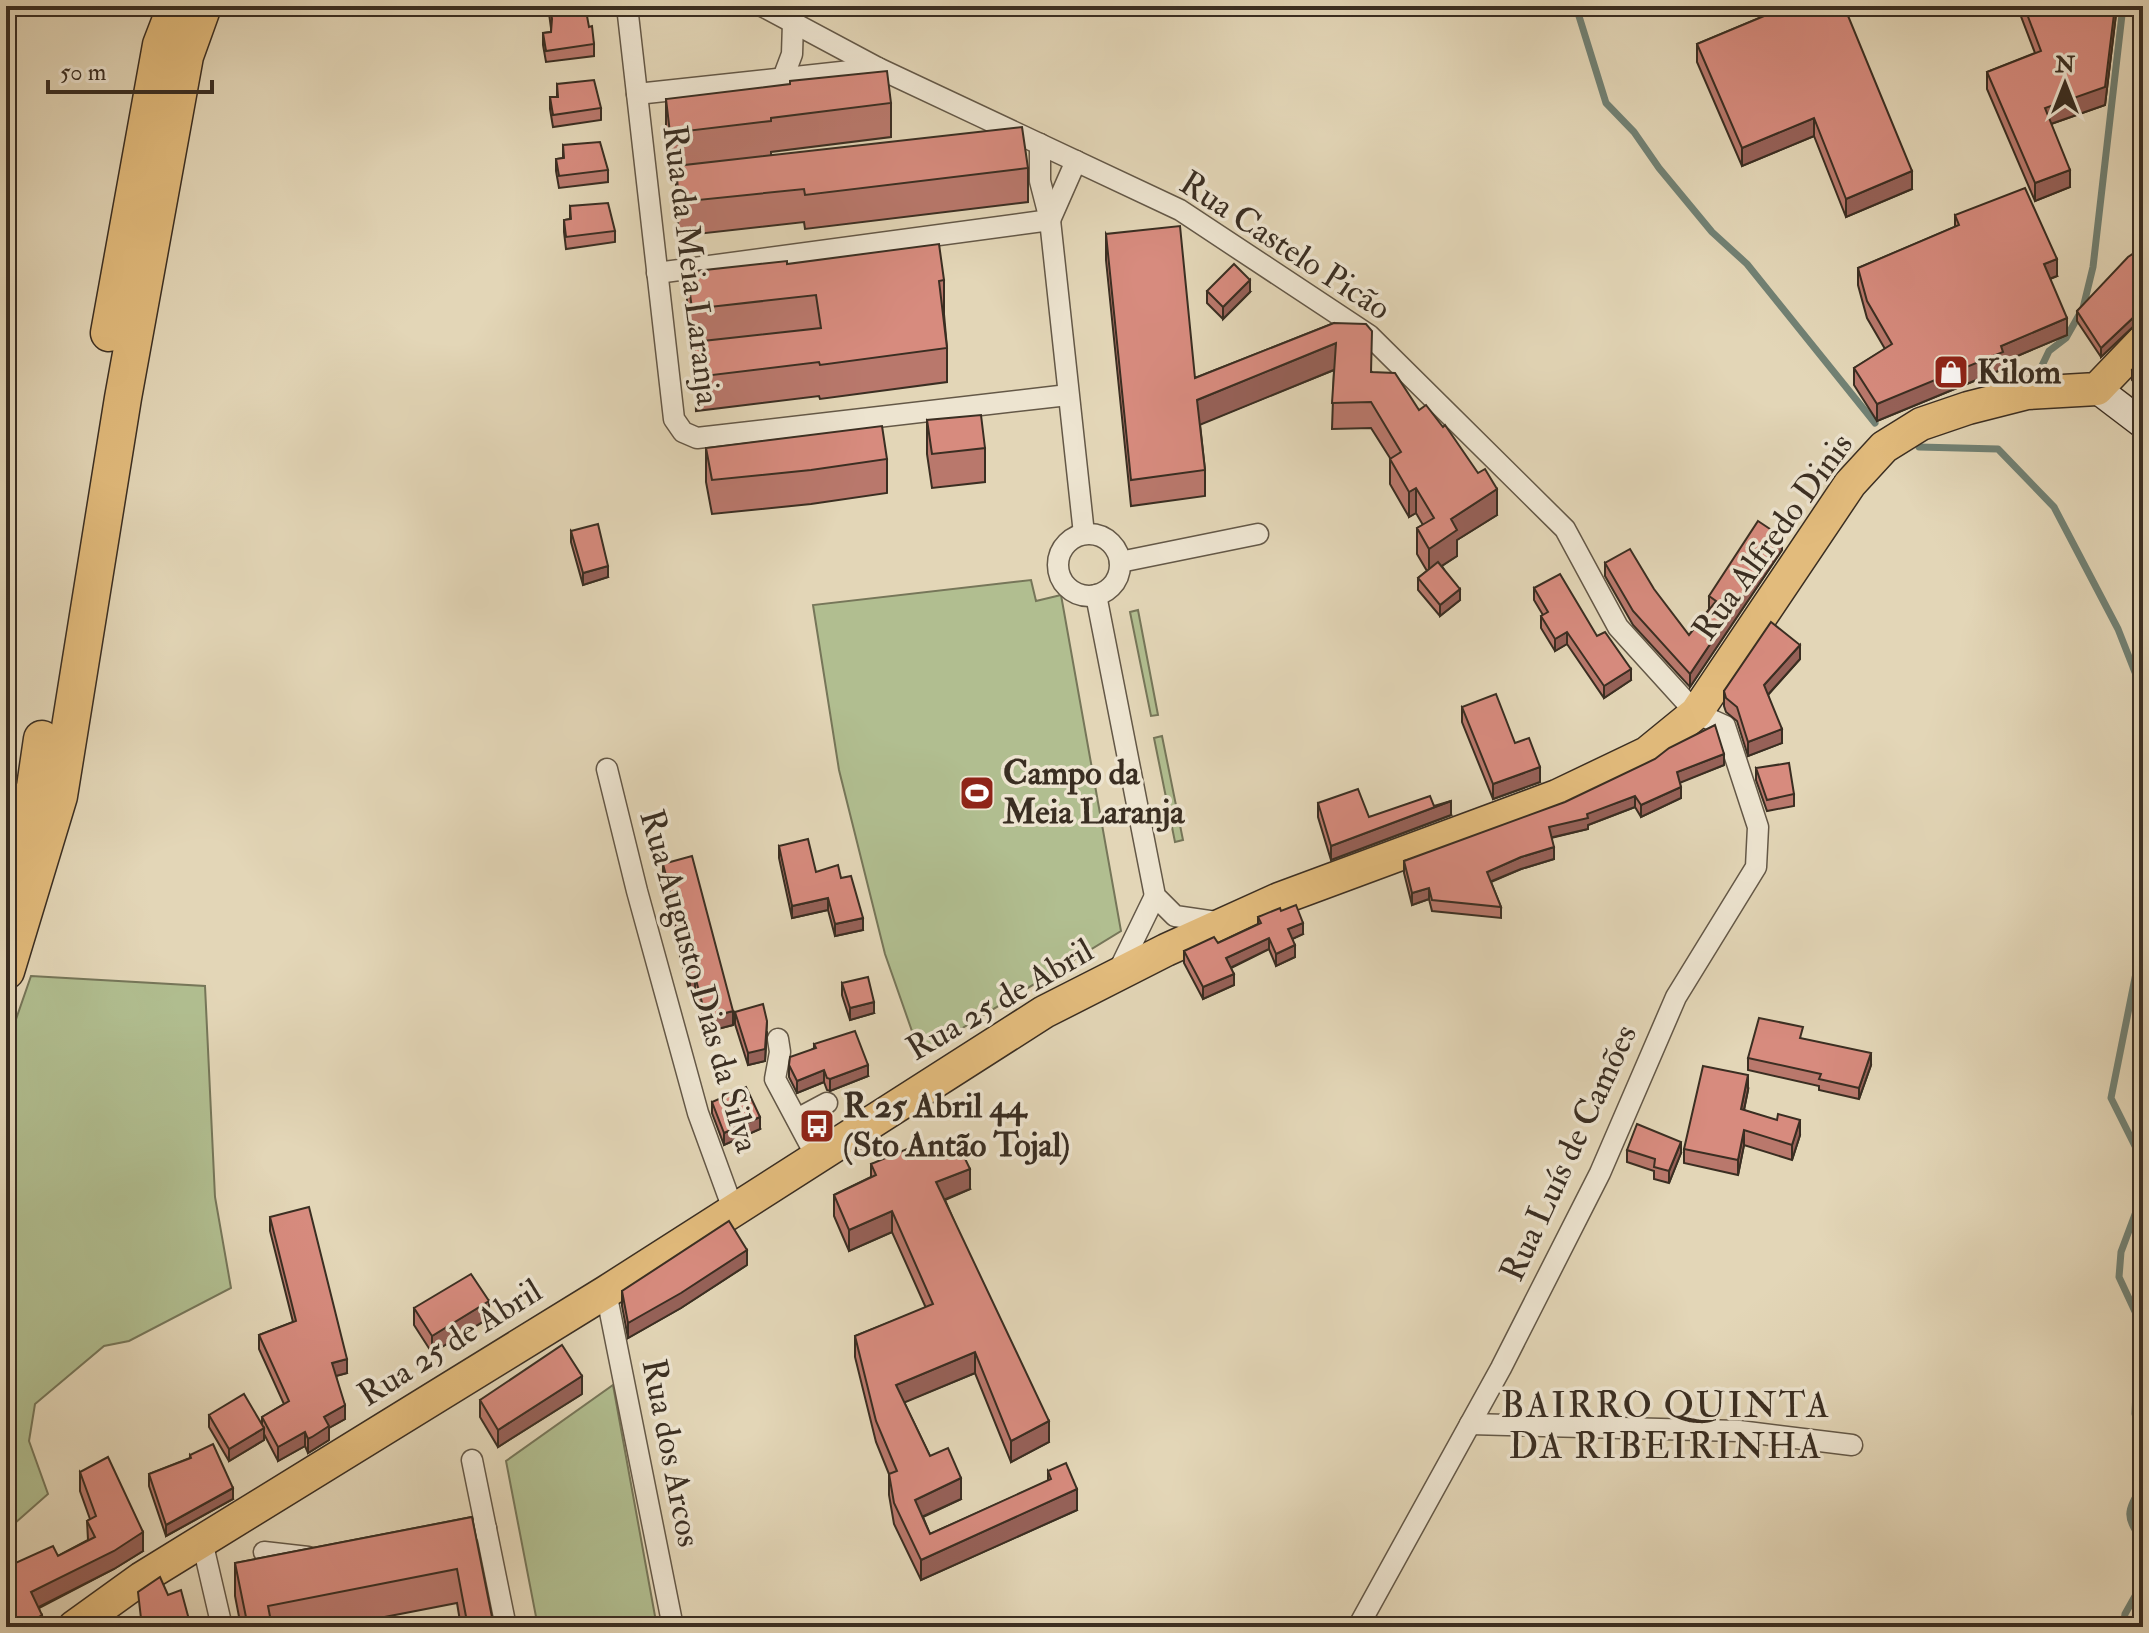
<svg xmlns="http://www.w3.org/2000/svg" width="2149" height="1633" font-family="'IM FELL Double Pica',serif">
  <rect width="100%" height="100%" fill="#e3d6b7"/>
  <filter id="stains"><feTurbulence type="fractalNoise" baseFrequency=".0025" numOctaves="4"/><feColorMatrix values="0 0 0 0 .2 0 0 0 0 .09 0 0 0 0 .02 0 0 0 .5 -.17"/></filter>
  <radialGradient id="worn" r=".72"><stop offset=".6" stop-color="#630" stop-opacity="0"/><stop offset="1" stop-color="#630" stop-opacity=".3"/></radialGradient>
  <g fill="#b1be90" stroke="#767659" stroke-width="2">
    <polygon points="1031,580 1036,601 1061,595 1121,931 920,1054 885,954 839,770 813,605"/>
    <polygon points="1138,610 1158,715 1151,716 1130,612"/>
    <polygon points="1162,736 1183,840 1175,842 1154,738"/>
    <polygon points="31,976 205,986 215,1197 231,1288 129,1341 104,1346 35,1404 29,1441 48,1494 6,1531 6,1048"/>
    <polygon points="613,1385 657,1627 538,1627 506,1461"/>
  </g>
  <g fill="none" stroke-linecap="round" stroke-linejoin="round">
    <g stroke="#718174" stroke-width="7">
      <polyline points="1573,6 1578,13 1606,103 1634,132 1659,168 1712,232 1747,264 1875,423"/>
      <polyline points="2038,374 2049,351 2066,338 2083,308 2093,267 2123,6"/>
      <polyline points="1919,447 1998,449 2054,507 2118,629 2142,690 2143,701"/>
      <polyline points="2143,938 2111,1098 2142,1160 2143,1174"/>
      <polyline points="2143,1193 2121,1252 2119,1277 2139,1320 2135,1414 2143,1419"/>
      <path d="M2143,1484C2128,1510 2123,1516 2143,1541"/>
      <polyline points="2123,1627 2125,1614 2143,1582"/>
    </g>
    <defs>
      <g id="street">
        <polyline points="627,6 674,419 683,432 697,438 1068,395"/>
        <polyline points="762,6 878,68 1180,210 1369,335 1565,529 1618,627 1696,713 1725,726 1758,827 1756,867 1676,997 1600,1173 1501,1368 1358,1627"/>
        <polyline points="783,78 792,54 793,23"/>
        <polyline points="637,94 878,68"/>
        <polyline points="1040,144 1040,181 1050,220 1084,534"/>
        <polyline points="1050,220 1076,161"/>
        <polyline points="657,273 1050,220"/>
        <circle cx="1089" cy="565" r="31"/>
        <polyline points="1120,562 1258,534"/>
        <polyline points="1096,595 1155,896 1175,916 1223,923"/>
        <polyline points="607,769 637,891 698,1113 733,1209"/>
        <polyline points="1118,972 1155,896"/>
        <polyline points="778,1039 780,1052 775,1079 816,1156"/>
        <polyline points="797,1119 827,1103"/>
        <polyline points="606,1292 673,1627"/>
        <polyline points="1470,1424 1739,1431 1852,1445"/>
        <polyline points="472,1460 506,1627"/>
        <polyline points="450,1534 486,1528"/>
        <polyline points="202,1541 222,1627"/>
        <polyline points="264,1552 308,1557"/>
      </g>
      <polyline id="secondary" points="2097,389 2143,424"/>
      <polyline id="primary" points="74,1627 142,1578 606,1292 1044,1012 1166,950 1279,899 1557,796 1647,753 1696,713 1850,484 1884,447 1921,424 1968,408 2027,393 2097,389 2143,341"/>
      <g id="highway">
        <polyline points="109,333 161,45 176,6"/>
        <polyline points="6,882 35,787 42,739"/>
        <polyline points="6,971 59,796 123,398 185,56 203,6"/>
      </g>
    </defs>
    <use href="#street" stroke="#645847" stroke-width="23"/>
    <use href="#secondary" stroke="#3a2e22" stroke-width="31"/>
    <use href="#primary" stroke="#3a2e22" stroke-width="35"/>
    <use href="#highway" stroke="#3a2e22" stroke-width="39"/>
    <use href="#street" stroke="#ede4d0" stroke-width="20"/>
    <use href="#secondary" stroke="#ede4d0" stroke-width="28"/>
    <use href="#primary" stroke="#e2bb7c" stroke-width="32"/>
    <use href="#highway" stroke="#e2bb7c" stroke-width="36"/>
  </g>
  <g fill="#b9786c" stroke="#3a2e22" stroke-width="2">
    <polygon points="548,6 583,6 585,16 594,44 594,56 546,62 543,45 543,33 551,32 551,28"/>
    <polygon points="1788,6 1912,189 1846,217 1814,136 1742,166 1697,62 1697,44"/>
    <polygon points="2017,6 2117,6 2105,105 2051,124 2070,187 2035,201 1987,89 1987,72 2035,53"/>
    <polygon points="557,84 601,108 601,120 553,127 550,109 550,97 557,97"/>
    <polygon points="666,99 891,103 891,137 771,152 771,155 1028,168 1028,202 805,229 804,222 679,236 676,200 676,166 670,167 666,133"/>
    <polygon points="563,145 608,170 608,182 559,188 556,171 556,159 563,158"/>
    <polygon points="570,206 615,231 615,242 566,249 564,232 564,220 570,219"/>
    <polygon points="1955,215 2057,276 2050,279 2067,335 2003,362 2003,369 1877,421 1854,385 1854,368 1885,349 1867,318 1858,285 1858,268 1955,227"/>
    <polygon points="1106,234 1195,378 1334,323 1372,372 1419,410 1497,515 1457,540 1457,556 1442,566 1460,600 1440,616 1418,590 1418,578 1427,571 1417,554 1417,528 1423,525 1416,513 1409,517 1390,484 1390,458 1371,428 1332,429 1334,370 1200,424 1205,470 1205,496 1131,506 1106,260"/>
    <polygon points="2143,247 2143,323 2137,323 2101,357 2077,321 2077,311"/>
    <polygon points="787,264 944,280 944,314 947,348 947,382 820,399 819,396 696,411 694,343 692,343 687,306 687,272"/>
    <polygon points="1207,291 1250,292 1223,319 1207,303"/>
    <polygon points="2143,358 2143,391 2132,380 2132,370"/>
    <polygon points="927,420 985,448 985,482 932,488 927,454"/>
    <polygon points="706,448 887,459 887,493 811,504 712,514 706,482"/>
    <polygon points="571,531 608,577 583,585 571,542"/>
    <polygon points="1782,550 1690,687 1633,625 1605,576 1605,563 1689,635 1709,609 1709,596"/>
    <polygon points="1534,588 1597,636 1631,680 1604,698 1567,644 1555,651 1541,628 1541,616 1543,615 1534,600"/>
    <polygon points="1800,659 1768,695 1782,743 1748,756 1737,721 1726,712 1724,706 1724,691"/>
    <polygon points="1462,707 1515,743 1540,782 1493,799 1462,722"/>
    <polygon points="1724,765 1680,782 1681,798 1641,817 1635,807 1588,825 1588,829 1551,838 1554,859 1521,869 1491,882 1501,907 1501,918 1432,911 1429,899 1412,905 1404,873 1404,861"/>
    <polygon points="1756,768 1794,794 1794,806 1767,811 1756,780"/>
    <polygon points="1318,803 1369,817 1434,806 1451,815 1331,860 1318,817"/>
    <polygon points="779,846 816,872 841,878 863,930 835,936 828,910 792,918 779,858"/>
    <polygon points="663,864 733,1025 706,1032 695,991 690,992 680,956 680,944 663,879"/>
    <polygon points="1281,911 1303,934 1292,939 1295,957 1276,966 1269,949 1231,968 1234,985 1203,999 1184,963 1184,951 1218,943 1258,924 1258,917"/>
    <polygon points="842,983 874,1013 850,1020 842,995"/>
    <polygon points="735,1012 767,1032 765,1061 748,1065 735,1024"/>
    <polygon points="1803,1039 1871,1065 1859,1099 1819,1090 1819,1086 1748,1070 1748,1058"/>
    <polygon points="814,1044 868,1076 830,1091 827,1090 824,1082 797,1093 789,1077 789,1065 814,1048"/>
    <polygon points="1748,1090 1744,1110 1800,1135 1792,1160 1744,1145 1738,1175 1684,1163 1684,1149"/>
    <polygon points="712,1102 760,1129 724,1145 712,1113"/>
    <polygon points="1627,1150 1681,1153 1669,1183 1654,1179 1654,1171 1627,1162"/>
    <polygon points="925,1157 970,1189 945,1200 1049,1442 1011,1462 975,1373 904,1402 930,1456 961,1499 923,1517 930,1534 1048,1481 1048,1471 1077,1510 921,1580 894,1524 889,1495 889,1474 876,1442 855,1357 855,1336 926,1308 892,1232 849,1251 834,1216 834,1195 871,1177 871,1164"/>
    <polygon points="270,1217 347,1373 336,1376 345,1419 329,1428 329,1440 308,1453 305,1446 278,1461 264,1434 264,1440 229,1461 209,1427 209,1415 262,1425 262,1417 284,1404 259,1349 259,1335 293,1322 270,1231"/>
    <polygon points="747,1265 681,1308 628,1338 622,1306 622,1291"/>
    <polygon points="414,1308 489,1318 432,1353 414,1325"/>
    <polygon points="582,1394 498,1447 480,1417 480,1400"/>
    <polygon points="190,1455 233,1499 166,1536 149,1486 149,1474 190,1458"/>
    <polygon points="80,1472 143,1551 114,1569 39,1608 42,1627 9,1566 58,1556 88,1540 87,1521 90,1519 80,1491"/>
    <polygon points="472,1517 493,1627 461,1627 457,1603 333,1627 241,1627 235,1596 235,1563"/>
  </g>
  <g fill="#966158" stroke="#3a2e22" stroke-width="2">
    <polygon points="2115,6 2117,6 2105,105 2045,126 2045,108"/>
    <polygon points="1814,118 1814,136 1742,166 1742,148"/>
    <polygon points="2070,170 2070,187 2035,201 2035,183"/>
    <polygon points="1912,171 1912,189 1846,217 1846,199"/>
    <polygon points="2057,259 2057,276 2044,281 2044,264"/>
    <polygon points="1250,280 1250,292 1223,319 1223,307"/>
    <polygon points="2137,314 2137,323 2101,357 2101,348"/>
    <polygon points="2067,318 2067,335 2003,362 2003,369 1877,421 1877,404 2001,346"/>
    <polygon points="1336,343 1336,369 1197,426 1197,400"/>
    <polygon points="1416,488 1416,513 1409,517 1409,492"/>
    <polygon points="1497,489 1497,515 1457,540 1457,556 1429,574 1429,549 1451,519"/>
    <polygon points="1782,537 1782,550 1690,687 1690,674"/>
    <polygon points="608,566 608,577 583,585 583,573"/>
    <polygon points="1460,589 1460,600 1440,616 1440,605"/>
    <polygon points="1567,632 1567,644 1555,651 1555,639"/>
    <polygon points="1800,645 1800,659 1764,699 1764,685"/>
    <polygon points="1631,669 1631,680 1604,698 1604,686"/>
    <polygon points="1782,729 1782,743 1748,756 1748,742"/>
    <polygon points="1724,754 1724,765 1677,784 1677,772"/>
    <polygon points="1540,767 1540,782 1493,799 1493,784"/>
    <polygon points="1681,787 1681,798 1641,817 1641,805"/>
    <polygon points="1635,796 1635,807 1588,825 1588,829 1549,838 1549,827"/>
    <polygon points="1451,801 1451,815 1331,860 1331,846"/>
    <polygon points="1554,847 1554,859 1521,869 1487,883 1487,872 1521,857"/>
    <polygon points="1429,888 1429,899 1412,905 1412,893"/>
    <polygon points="828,898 828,910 792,918 792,906"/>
    <polygon points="863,918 863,930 835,936 835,924"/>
    <polygon points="1303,923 1303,934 1288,941 1288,929"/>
    <polygon points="1269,938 1269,949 1226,970 1226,958"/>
    <polygon points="1295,945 1295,957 1276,966 1276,954"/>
    <polygon points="1234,974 1234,985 1203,999 1203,987"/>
    <polygon points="695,976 695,991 690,992 690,977"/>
    <polygon points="874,1002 874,1013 850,1020 850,1008"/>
    <polygon points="733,1011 733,1025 706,1032 706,1018"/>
    <polygon points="767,1021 765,1061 748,1065 748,1053"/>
    <polygon points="1871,1053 1871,1065 1859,1099 1859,1088"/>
    <polygon points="868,1065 868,1076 830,1091 830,1079"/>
    <polygon points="824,1070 824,1082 797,1093 797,1081"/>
    <polygon points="1748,1075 1748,1090 1741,1124 1741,1109"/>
    <polygon points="760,1117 760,1129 724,1145 724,1133"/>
    <polygon points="1800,1120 1800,1135 1792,1160 1792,1145"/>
    <polygon points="1744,1130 1744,1145 1738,1175 1738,1160"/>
    <polygon points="1681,1142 1681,1153 1669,1183 1669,1171"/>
    <polygon points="970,1169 970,1189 936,1203 936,1182"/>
    <polygon points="892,1211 892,1232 849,1251 849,1230"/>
    <polygon points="747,1250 747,1265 681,1308 628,1338 628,1323"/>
    <polygon points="489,1301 489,1318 432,1353 432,1336"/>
    <polygon points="975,1352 975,1373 896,1406 896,1385"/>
    <polygon points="347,1359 347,1373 332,1377 332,1363"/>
    <polygon points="582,1376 582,1394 498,1447 498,1430"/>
    <polygon points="345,1405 345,1419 329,1428 329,1440 308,1453 308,1439 324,1417"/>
    <polygon points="1049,1421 1049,1442 1011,1462 1011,1441"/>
    <polygon points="264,1428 264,1440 229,1461 229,1449"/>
    <polygon points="305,1432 305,1446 278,1461 278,1447"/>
    <polygon points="961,1478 961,1499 915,1520 915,1500"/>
    <polygon points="233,1488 233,1499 166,1536 166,1525"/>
    <polygon points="1077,1489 1077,1510 921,1580 921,1560"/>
    <polygon points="143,1532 143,1551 114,1569 31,1611 31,1592"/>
    <polygon points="42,1615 42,1627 22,1627"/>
  </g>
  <g fill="#d78b7e" stroke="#3a2e22" stroke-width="2">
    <polygon points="550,6 583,6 585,16 587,16 589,27 592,26 594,44 546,51 543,33 551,32 552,19"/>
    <polygon points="1788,6 1844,6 1912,171 1846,199 1814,118 1742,148 1697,44"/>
    <polygon points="2024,6 2115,6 2105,87 2045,108 2070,170 2035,183 1987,72 2041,51"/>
    <polygon points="887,71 891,103 771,118 771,121 670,133 666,99 790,84 790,81"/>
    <polygon points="594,80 601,108 553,115 550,97 558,97 557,84"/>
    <polygon points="1022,127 1028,168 805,195 804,189 679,202 676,166"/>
    <polygon points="600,142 608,170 559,176 556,159 564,158 563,145"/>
    <polygon points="2025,188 2057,259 2044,264 2067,318 2001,346 2003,352 1877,404 1854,368 1892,344 1867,301 1858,268 1959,225 1955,215"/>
    <polygon points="608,203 615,231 566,237 564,220 571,219 570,206"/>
    <polygon points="1180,226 1195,378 1334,323 1366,324 1372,331 1371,372 1395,373 1419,410 1426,405 1443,427 1445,425 1478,473 1485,469 1497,489 1451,519 1457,530 1429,549 1417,528 1434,518 1416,488 1409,492 1390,459 1401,452 1371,402 1332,403 1336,343 1197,400 1205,470 1131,480 1106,234"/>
    <polygon points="939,244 944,280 939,281 947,348 820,365 819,362 696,377 694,342 821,328 816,295 692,309 687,272 787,261 787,264"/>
    <polygon points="2143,247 2143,313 2137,314 2101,348 2077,311 2128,257"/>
    <polygon points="1234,264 1250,280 1223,307 1207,291"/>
    <polygon points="2143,358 2143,382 2132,370"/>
    <polygon points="981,415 985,448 932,454 927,420"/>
    <polygon points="882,426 887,459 811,470 712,480 706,448"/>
    <polygon points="1758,521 1782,537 1690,674 1633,611 1605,563 1630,549 1654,589 1689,635 1716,601 1709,596"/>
    <polygon points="598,524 608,566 583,573 571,531"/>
    <polygon points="1438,562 1460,589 1440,605 1418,578"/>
    <polygon points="1560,574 1597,636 1605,632 1631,669 1604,686 1567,632 1555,639 1541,616 1548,612 1534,588"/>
    <polygon points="1771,622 1800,645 1764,685 1782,729 1748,742 1737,707 1726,698 1724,691"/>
    <polygon points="1496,694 1515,743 1529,738 1540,767 1493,784 1462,707"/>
    <polygon points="1715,725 1724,754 1677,772 1681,787 1641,805 1635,796 1587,814 1588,818 1549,827 1554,847 1521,857 1487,872 1501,907 1432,900 1429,888 1412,893 1404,861 1565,802 1655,759 1669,748"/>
    <polygon points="1789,763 1794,794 1767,800 1756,768"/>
    <polygon points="1358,789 1369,817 1430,796 1434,806 1451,801 1331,846 1318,803"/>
    <polygon points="808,839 816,872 838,865 841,878 851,876 863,918 835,924 828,898 792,906 779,846"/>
    <polygon points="692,856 733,1011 706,1018 695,976 690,977 680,941 683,940 663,864"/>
    <polygon points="1296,905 1303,923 1288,929 1295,945 1276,954 1269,938 1226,958 1234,974 1203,987 1184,951 1214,937 1218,943 1261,923 1258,917 1280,908 1281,911"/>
    <polygon points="868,977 874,1002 850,1008 842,983"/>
    <polygon points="763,1004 767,1021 765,1049 748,1053 735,1012"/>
    <polygon points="1759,1018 1803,1027 1800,1038 1871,1053 1859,1088 1819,1079 1821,1074 1748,1058"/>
    <polygon points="855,1031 868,1065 830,1079 827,1078 824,1070 797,1081 789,1065 790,1057 816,1048 814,1044"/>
    <polygon points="1703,1066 1748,1075 1741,1109 1777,1120 1778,1114 1800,1120 1792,1145 1744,1130 1738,1160 1684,1149"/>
    <polygon points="746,1087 760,1117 724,1133 712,1102"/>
    <polygon points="1637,1124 1681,1142 1669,1171 1654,1167 1655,1159 1627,1150"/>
    <polygon points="957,1142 970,1169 936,1182 1049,1421 1011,1441 975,1352 896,1385 930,1456 948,1448 961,1478 915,1500 930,1534 1051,1479 1048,1471 1066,1463 1077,1489 921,1560 894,1503 889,1474 897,1471 876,1421 855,1336 933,1304 892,1211 849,1230 834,1195 876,1175 871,1164 919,1144 925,1157"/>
    <polygon points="309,1207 347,1359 332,1363 345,1405 324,1417 329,1426 312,1437 308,1439 305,1432 278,1447 262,1417 289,1401 259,1335 296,1321 270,1217"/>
    <polygon points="729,1221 747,1250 681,1293 628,1323 622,1291"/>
    <polygon points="471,1274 489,1301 432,1336 414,1308"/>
    <polygon points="562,1345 582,1376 498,1430 480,1400"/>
    <polygon points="244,1394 264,1428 229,1449 209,1415"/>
    <polygon points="213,1444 233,1488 166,1525 149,1474 191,1458 190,1455"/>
    <polygon points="108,1457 143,1532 114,1551 31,1592 42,1615 22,1627 6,1627 6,1560 9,1566 53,1546 58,1556 95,1537 87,1521 96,1516 80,1472"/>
    <polygon points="472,1517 493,1622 468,1627 457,1569 268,1606 272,1627 248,1627 235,1563"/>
    <polygon points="160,1577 168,1595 181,1590 191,1627 142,1627 138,1592"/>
  </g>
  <defs>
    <symbol id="shop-square" viewBox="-11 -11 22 22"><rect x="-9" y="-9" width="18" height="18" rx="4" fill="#8f2418" stroke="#ede4d0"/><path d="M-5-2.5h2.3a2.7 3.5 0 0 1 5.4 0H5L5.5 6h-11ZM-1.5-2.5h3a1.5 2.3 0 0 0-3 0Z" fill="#fff"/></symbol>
    <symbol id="stadium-square" viewBox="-11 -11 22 22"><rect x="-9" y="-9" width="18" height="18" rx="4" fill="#8f2418" stroke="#ede4d0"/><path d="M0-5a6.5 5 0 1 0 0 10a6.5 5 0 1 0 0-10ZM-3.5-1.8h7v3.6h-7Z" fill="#fff"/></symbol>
    <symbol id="bus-square" viewBox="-11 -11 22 22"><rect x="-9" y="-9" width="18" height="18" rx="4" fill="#8f2418" stroke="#ede4d0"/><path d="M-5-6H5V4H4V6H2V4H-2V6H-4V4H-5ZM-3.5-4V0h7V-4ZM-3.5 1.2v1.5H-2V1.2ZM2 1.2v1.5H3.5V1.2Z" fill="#fff"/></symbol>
  </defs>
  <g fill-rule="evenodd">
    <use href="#shop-square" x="1931" y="352" width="40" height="40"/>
    <use href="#stadium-square" x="957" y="773" width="40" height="40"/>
    <use href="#bus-square" x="797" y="1106" width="40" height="40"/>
  </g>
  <g text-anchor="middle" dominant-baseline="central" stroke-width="7" stroke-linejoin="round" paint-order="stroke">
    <g font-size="34" fill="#3a2e22" stroke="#ede4d0">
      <text transform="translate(1285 246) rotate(33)">Rua Castelo Picão</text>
      <text transform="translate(691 265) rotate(83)">Rua da Meia Laranja</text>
      <text transform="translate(1773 537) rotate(-54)">Rua Alfredo Dinis</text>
      <text transform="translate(699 981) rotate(74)">Rua Augusto Dias da Silva</text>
      <text transform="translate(1000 1000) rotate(-30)">Rua 25 de Abril</text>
      <text transform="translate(1569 1153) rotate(-65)">Rua Luís de Camões</text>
      <text transform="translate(450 1343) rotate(-32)">Rua 25 de Abril</text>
      <text transform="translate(671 1453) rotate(79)">Rua dos Arcos</text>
    </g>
    <g font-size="34" font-weight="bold" fill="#3a2e22" stroke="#ede4d0" text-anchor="start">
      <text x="1977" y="372">Kilom</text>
      <text x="1003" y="773">Campo da<tspan x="1003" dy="39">Meia Laranja</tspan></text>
      <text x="843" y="1106">R 25 Abril 44<tspan x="843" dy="39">(Sto Antão Tojal)</tspan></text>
    </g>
    <g font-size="36" letter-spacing="2" fill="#3a2e22" stroke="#ede4d0">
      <text x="1666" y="1405">BAIRRO QUINTA<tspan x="1666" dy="41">DA RIBEIRINHA</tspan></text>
    </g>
  </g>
  <rect width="2149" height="1633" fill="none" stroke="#e3d6b7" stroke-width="32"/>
  <rect x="8" y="8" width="2133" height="1617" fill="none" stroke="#3a2e22" stroke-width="4"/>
  <rect x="16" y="16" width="2117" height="1601" fill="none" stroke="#3a2e22" stroke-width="2"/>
  <g transform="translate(2065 84)" stroke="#ede4d0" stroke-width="6" paint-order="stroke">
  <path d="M0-6L14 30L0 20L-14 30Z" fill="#3a2e22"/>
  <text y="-12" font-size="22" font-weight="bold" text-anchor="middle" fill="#3a2e22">N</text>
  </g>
  <path d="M48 80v12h164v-12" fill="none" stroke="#3a2e22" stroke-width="4"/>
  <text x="60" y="80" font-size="24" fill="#3a2e22" stroke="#ede4d0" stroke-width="6" paint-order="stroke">50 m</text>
  <rect width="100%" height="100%" filter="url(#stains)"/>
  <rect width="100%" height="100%" fill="url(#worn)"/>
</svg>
